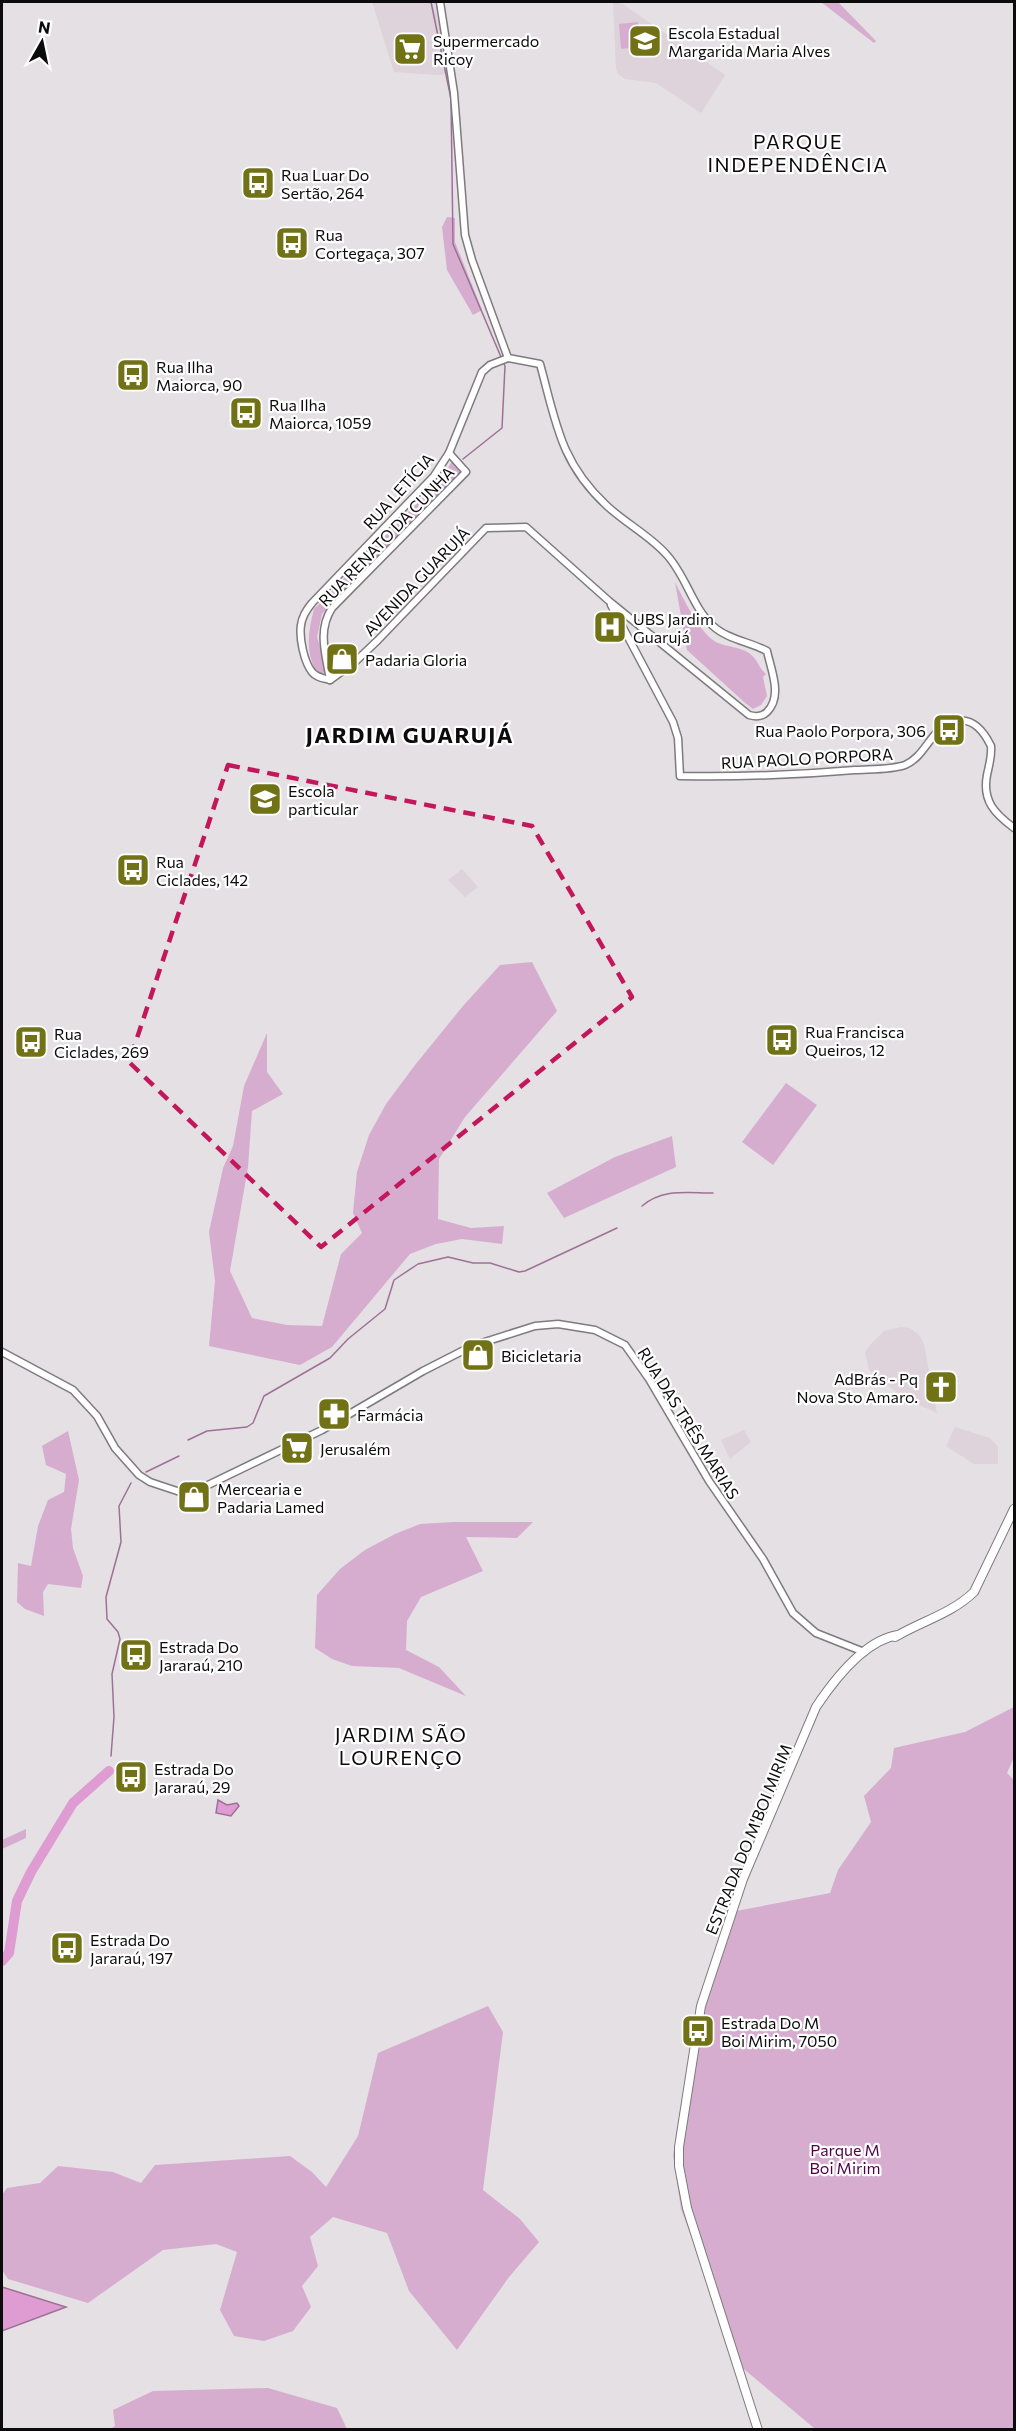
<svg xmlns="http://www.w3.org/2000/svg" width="1016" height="2431" font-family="Commissioner,sans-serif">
  <rect width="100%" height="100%" fill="#e5e0e4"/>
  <g fill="#ded2db">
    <polygon points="372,2 435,2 448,74 437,75 394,72"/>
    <polygon points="613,2 623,4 725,75 701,113 656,83 625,79 618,74 616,69"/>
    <polygon points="462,869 478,887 465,897 448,880"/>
    <polygon points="901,1327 910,1328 919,1335 924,1344 937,1413 904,1398 869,1370 865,1352 872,1343 884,1331"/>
    <polygon points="955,1427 990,1438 998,1447 998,1464 974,1464 946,1446"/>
    <polygon points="744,1430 751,1442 730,1459 721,1440"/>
  </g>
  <g fill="#d6adcf">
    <polygon points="821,2 838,2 876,41 874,43"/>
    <polygon points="638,22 640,47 621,49 619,24"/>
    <polygon points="447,217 455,218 455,242 482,310 473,315 447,270 442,227"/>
    <path d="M452,461L460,472L322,614L317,637L327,670L321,675L317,674C305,651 308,632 314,609L443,477Z"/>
    <path d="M675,582C683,598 701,636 718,643C728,647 740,647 749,653C759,660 758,668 766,674L763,677L767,696L761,705L753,709L744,702L687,650Z"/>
    <polygon points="532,962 557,1011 465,1117 439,1159 438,1219 471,1228 504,1226 502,1244 462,1239 436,1244 410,1254 332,1347 300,1365 209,1346 215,1281 209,1232 223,1168 233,1146 244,1086 267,1033 267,1072 283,1094 252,1111 248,1167 230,1271 252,1318 287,1325 322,1326 341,1254 362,1233 353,1213 357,1172 369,1135 386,1104 415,1065 463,1006 500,965"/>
    <polygon points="786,1083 817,1105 773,1165 742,1142"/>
    <polygon points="672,1136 676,1167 564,1218 547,1193 615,1157"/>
    <polygon points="68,1431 79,1480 71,1529 73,1548 83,1576 81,1588 48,1584 43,1592 44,1616 25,1609 17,1602 18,1563 31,1566 38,1526 48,1500 64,1492 66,1474 46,1465 42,1446"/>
    <polygon points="454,1522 533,1522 517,1538 466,1537 483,1571 421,1597 407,1621 406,1650 439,1667 466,1696 399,1668 352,1666 332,1659 315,1648 317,1595 340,1569 365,1550 395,1534 420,1524"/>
    <polygon points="1014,1707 1014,1757 1007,1773 1014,1780 1014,2429 815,2429 739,2365 681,2209 673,2155 701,2006 731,1912 830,1893 838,1870 871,1822 864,1796 891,1768 894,1748 965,1732"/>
    <polygon points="26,1829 26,1838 2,1849 2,1840"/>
    <polygon points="488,2006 503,2032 483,2190 520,2219 539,2242 509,2277 457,2350 409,2291 387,2233 333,2217 310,2237 318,2266 302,2286 311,2307 293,2331 264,2341 234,2336 220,2310 237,2252 216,2244 163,2250 88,2303 8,2279 2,2270 2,2195 7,2188 40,2183 58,2166 113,2172 141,2183 155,2165 290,2156 312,2172 326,2187 358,2136 378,2053"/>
    <polygon points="268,2388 337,2408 347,2429 110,2429 115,2426 113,2410 153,2391"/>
  </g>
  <g fill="#de9cd3" stroke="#9f7097" stroke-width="1.5">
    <polygon points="218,1800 227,1805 237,1803 239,1806 231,1816 216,1813"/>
    <polygon points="2,2287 66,2307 2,2331"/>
  </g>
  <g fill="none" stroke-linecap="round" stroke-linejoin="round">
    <g stroke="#9f7097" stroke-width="1.5">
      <polyline points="431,2 451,99 453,244 501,357"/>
      <polyline points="463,459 502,428 505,366 503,362"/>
      <path d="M642,1206C663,1188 688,1193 713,1193"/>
      <polyline points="188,1440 207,1431 247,1427 253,1423 264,1396 330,1358 348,1339 385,1309 394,1280 418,1264 448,1257 473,1263 490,1263 519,1272 525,1271 617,1228"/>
      <polyline points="146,1472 179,1456"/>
      <polyline points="111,1756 114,1717 112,1674 120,1639 118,1632 107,1619 106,1597 121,1542 119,1506 131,1483"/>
    </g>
    <polyline stroke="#de9cd3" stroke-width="10" points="2,1961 9,1953 17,1901 31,1872 73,1803 109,1771"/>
    <defs>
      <g id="tertiary">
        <polyline points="440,2 454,93 465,235 472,260 508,358"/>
        <path d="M508,358L540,364C556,422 560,462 606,505C625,523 649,535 666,554C686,575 692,607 713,626C727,639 750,642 767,651C771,670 783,696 767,712C762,717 756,717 749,715L609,601L526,527L486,528L378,640L356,661L330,680C323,678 317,678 312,672C304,662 299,638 301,625C302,617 307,609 312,603L434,476L449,453L482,372L490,365Z"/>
        <path d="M611,605L673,722L678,738L680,776C739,777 797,775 855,770C871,769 891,770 905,765C927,756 932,724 957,721C974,718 984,732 991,746C992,756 989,765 987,775C982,801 995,814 1014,828"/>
        <path d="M330,680C326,655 317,631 332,608L466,472L449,453"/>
        <polyline points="2,1352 73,1390 97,1416 115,1448 139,1475 150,1482 180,1492 206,1486 322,1430 423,1371 472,1346 535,1326 558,1324 595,1330 625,1345 649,1379 709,1481 763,1559 793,1613 816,1633 864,1652"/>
      </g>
      <g id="primary">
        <path d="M895,1637C922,1621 951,1614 974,1592L1014,1509"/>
        <path d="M758,2430L687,2208L679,2166V2147L701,2006L743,1879L816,1707C834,1680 865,1640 898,1635"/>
      </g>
    </defs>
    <use href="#tertiary" stroke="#7e7a7d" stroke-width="9"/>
    <use href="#primary" stroke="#7e7a7d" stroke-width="10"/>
    <use href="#tertiary" stroke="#fff" stroke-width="6"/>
    <use href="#primary" stroke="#fff" stroke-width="8"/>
  </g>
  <path fill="none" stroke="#c2185b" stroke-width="4.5" stroke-dasharray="12 8" stroke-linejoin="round" d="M228,765L532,826L632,997L321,1247L129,1062Z"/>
  <defs>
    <symbol id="school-square" viewBox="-11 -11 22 22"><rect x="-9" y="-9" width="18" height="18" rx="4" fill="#717216" stroke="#fff"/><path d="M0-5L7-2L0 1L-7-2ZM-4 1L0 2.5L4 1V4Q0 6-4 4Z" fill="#fff"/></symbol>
    <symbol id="supermarket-square" viewBox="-11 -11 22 22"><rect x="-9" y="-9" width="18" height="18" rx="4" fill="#717216" stroke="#fff"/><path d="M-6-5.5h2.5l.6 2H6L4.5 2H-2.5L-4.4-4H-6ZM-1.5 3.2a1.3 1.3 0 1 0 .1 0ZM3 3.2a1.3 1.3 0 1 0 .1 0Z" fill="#fff"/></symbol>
    <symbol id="bus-square" viewBox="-11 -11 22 22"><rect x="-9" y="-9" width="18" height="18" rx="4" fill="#717216" stroke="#fff"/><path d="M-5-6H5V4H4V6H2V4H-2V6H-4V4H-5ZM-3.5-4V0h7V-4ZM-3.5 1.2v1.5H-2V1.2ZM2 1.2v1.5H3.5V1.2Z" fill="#fff"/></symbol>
    <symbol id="hospital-square" viewBox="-11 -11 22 22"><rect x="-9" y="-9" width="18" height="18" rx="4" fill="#717216" stroke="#fff"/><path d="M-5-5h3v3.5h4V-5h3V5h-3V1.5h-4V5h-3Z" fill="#fff"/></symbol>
    <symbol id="shop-square" viewBox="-11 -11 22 22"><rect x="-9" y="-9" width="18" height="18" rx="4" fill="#717216" stroke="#fff"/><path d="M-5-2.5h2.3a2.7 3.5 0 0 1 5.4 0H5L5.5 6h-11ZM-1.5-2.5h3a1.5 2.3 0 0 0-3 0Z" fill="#fff"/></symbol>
    <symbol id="church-square" viewBox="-11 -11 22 22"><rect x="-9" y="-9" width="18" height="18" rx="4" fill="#717216" stroke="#fff"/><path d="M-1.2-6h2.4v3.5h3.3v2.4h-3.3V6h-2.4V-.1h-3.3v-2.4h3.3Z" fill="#fff"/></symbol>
    <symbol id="pharmacy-square" viewBox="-11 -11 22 22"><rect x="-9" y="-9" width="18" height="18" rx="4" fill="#717216" stroke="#fff"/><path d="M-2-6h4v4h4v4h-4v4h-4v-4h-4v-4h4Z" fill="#fff"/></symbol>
  </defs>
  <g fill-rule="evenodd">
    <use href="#school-square" x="626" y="22" width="38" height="38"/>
    <use href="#supermarket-square" x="391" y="30" width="38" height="38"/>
    <use href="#bus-square" x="239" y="164" width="38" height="38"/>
    <use href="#bus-square" x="273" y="224" width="38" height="38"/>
    <use href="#bus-square" x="114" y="356" width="38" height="38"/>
    <use href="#bus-square" x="227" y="394" width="38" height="38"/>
    <use href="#hospital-square" x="591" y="608" width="38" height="38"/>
    <use href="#shop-square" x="323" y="640" width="38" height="38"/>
    <use href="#bus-square" x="930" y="711" width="38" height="38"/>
    <use href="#school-square" x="246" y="780" width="38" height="38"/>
    <use href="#bus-square" x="114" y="851" width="38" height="38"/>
    <use href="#bus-square" x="763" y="1021" width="38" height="38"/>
    <use href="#bus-square" x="12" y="1023" width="38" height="38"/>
    <use href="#shop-square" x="459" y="1336" width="38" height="38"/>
    <use href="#church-square" x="922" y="1368" width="38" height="38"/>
    <use href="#pharmacy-square" x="315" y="1395" width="38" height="38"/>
    <use href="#supermarket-square" x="278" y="1429" width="38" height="38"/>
    <use href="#shop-square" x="175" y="1478" width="38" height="38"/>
    <use href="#bus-square" x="117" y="1636" width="38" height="38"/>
    <use href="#bus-square" x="112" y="1758" width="38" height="38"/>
    <use href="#bus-square" x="48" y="1929" width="38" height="38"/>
    <use href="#bus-square" x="679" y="2012" width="38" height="38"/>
  </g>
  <g text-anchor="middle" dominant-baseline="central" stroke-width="4.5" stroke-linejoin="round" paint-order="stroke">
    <g font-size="16" fill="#0c0b0c" stroke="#fff" text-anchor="start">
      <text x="668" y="32">Escola Estadual<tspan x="668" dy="18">Margarida Maria Alves</tspan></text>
      <text x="433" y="40">Supermercado<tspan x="433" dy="18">Ricoy</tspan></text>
      <text x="281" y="174">Rua Luar Do<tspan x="281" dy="18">Sertão, 264</tspan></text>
      <text x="315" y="234">Rua<tspan x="315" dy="18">Cortegaça, 307</tspan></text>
      <text x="156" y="366">Rua Ilha<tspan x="156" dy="18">Maiorca, 90</tspan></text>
      <text x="269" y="404">Rua Ilha<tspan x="269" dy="18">Maiorca, 1059</tspan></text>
      <text x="633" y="618">UBS Jardim<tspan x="633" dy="18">Guarujá</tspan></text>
      <text x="365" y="659">Padaria Gloria</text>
      <text x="926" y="730" text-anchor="end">Rua Paolo Porpora, 306</text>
      <text x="288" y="790">Escola<tspan x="288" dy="18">particular</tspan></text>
      <text x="156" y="861">Rua<tspan x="156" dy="18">Ciclades, 142</tspan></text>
      <text x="805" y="1031">Rua Francisca<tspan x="805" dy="18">Queiros, 12</tspan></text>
      <text x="54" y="1033">Rua<tspan x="54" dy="18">Ciclades, 269</tspan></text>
      <text x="501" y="1355">Bicicletaria</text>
      <text x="918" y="1378" text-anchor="end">AdBrás - Pq<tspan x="918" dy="18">Nova Sto Amaro.</tspan></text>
      <text x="357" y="1414">Farmácia</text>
      <text x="320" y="1448">Jerusalém</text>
      <text x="217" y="1488">Mercearia e<tspan x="217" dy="18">Padaria Lamed</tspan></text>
      <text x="159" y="1646">Estrada Do<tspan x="159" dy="18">Jararaú, 210</tspan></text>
      <text x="154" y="1768">Estrada Do<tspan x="154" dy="18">Jararaú, 29</tspan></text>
      <text x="90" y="1939">Estrada Do<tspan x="90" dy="18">Jararaú, 197</tspan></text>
      <text x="721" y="2022">Estrada Do M<tspan x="721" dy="18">Boi Mirim, 7050</tspan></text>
    </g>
    <g font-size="16" fill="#0c0b0c" stroke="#fff">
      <text transform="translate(398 491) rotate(-48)">RUA LETÍCIA</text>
      <text transform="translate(386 536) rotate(-46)">RUA RENATO DA CUNHA</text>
      <text transform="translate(416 581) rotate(-46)">AVENIDA GUARUJÁ</text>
      <text transform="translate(807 758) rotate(-3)">RUA PAOLO PORPORA</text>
      <text transform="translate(689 1423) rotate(58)">RUA DAS TRÊS MARIAS</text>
      <text transform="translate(748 1839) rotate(-68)">ESTRADA DO M'BOI MIRIM</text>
    </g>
    <g font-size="16" fill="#50004a" stroke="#fff">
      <text x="845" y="2149">Parque M<tspan x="845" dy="18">Boi Mirim</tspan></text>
    </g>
    <g font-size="20" letter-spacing="1.5" fill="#0c0b0c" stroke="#fff">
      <text x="798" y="141">PARQUE<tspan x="798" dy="23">INDEPENDÊNCIA</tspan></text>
      <text x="401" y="1734">JARDIM SÃO<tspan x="401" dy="23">LOURENÇO</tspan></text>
    </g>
    <g font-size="22" font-weight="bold" letter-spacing="1.5" fill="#0c0b0c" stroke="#fff">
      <text x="410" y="734">JARDIM GUARUJÁ</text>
    </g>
  </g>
  <rect width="1016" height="2431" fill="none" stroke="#0c0b0c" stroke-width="6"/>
  <g transform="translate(42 42) rotate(9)" stroke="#ffffff" stroke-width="4.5" paint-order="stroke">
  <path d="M0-4.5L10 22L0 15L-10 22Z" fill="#0c0b0c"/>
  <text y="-9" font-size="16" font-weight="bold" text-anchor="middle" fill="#0c0b0c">N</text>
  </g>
</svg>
